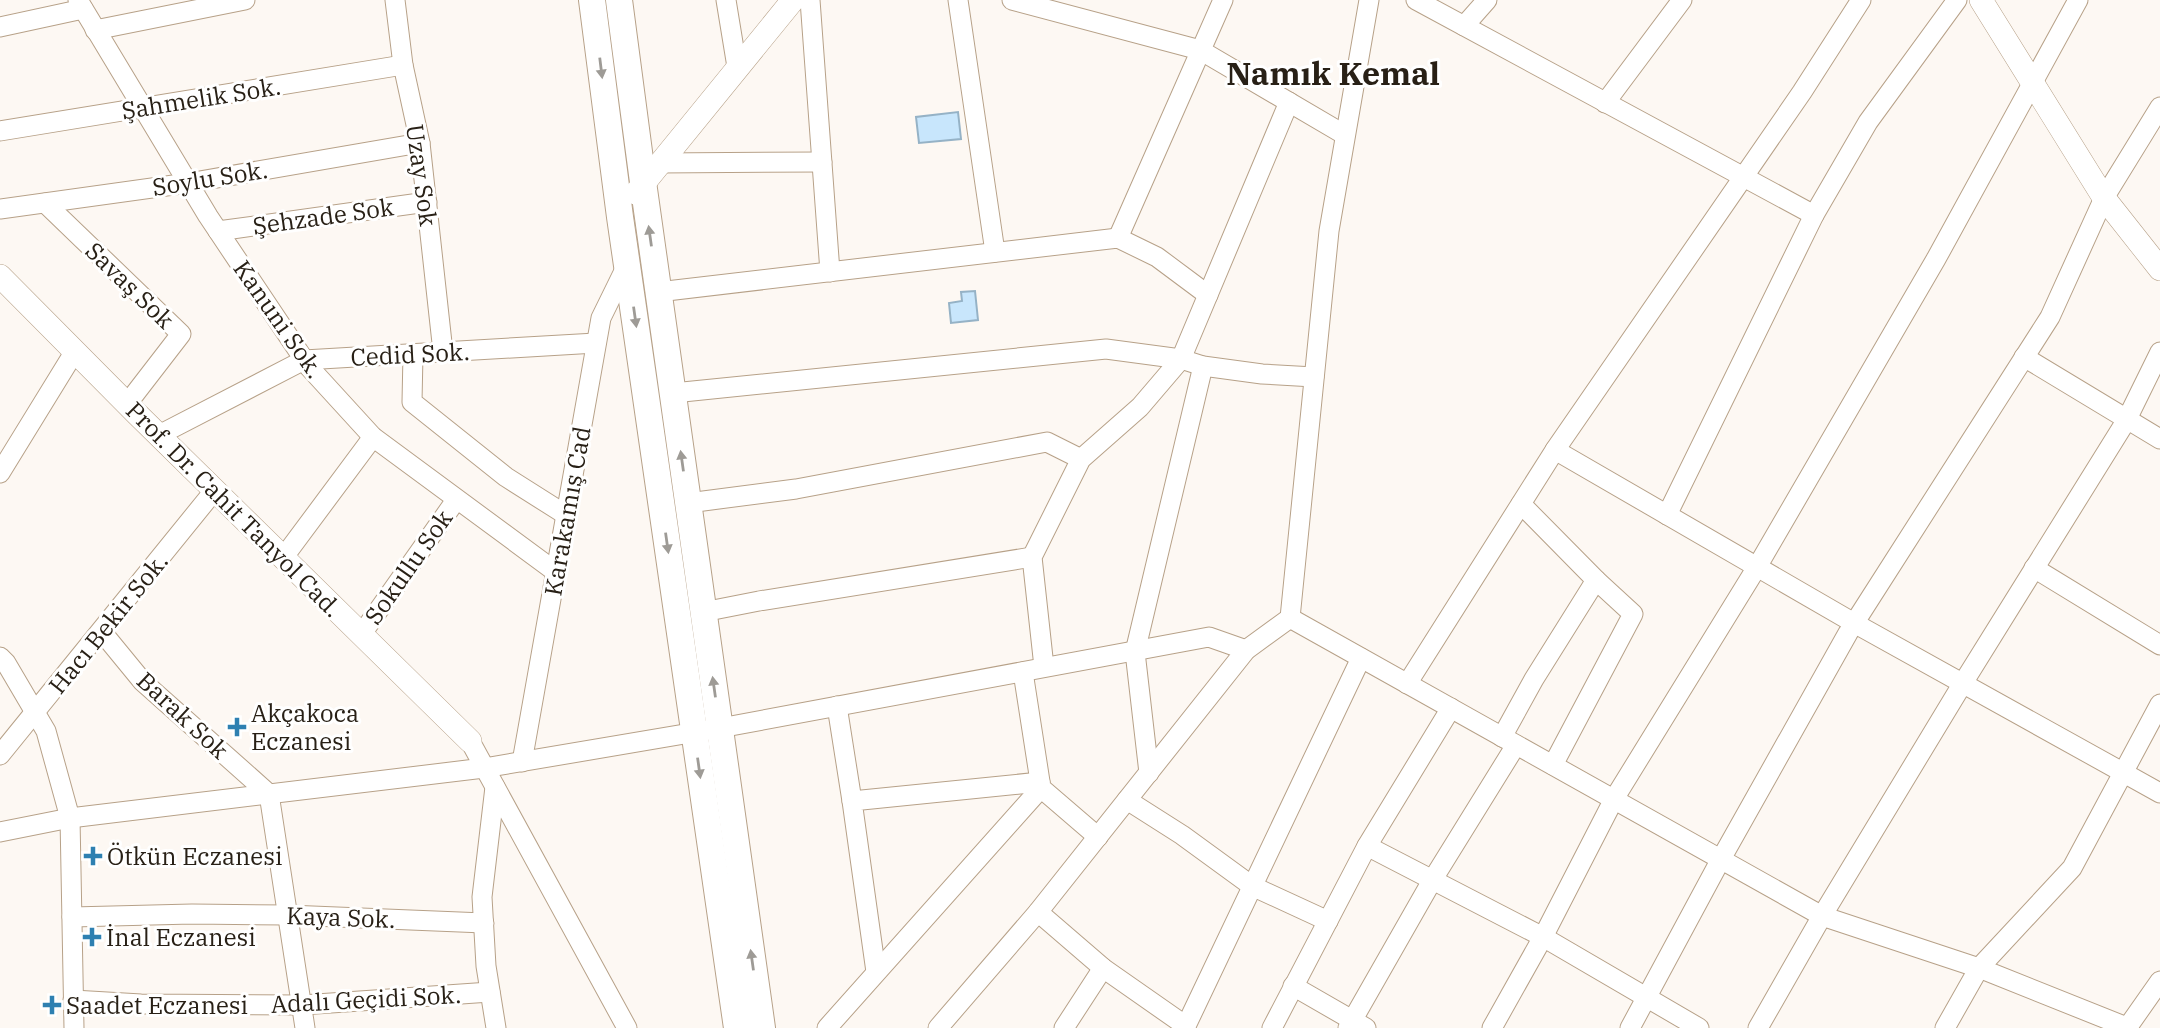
<svg xmlns="http://www.w3.org/2000/svg" width="2160" height="1028" font-family="'IBM Plex Serif',serif">
  <rect width="100%" height="100%" fill="#fdf8f3"/>
  <g fill="#c8e6fc" stroke="#95b2c6" stroke-width="2">
    <polygon points="958,112 961,139 919,143 916,117"/>
    <polygon points="975,291 978,320 951,323 949,303 962,301 961,292"/>
  </g>
  <g fill="none" stroke-linecap="round" stroke-linejoin="round">
    <defs>
      <g id="minor">
        <polyline points="78,0 208,216 309,367 373,437 556,572"/>
        <polyline points="395,0 403,65 420,143 443,352"/>
        <polyline points="726,0 737,67"/>
        <polyline points="810,0 830,272"/>
        <polyline points="958,0 995,252"/>
        <polyline points="1012,0 1200,50 1345,135"/>
        <polyline points="1416,0 1814,215"/>
        <polyline points="1464,26 1487,0"/>
        <polyline points="0,27 83,9"/>
        <polyline points="95,30 245,0"/>
        <polyline points="1605,103 1682,0"/>
        <polyline points="0,131 403,65"/>
        <polyline points="658,163 822,162"/>
        <polyline points="45,203 181,334 127,404"/>
        <polyline points="0,209 188,183 420,143"/>
        <polyline points="218,231 427,202"/>
        <polyline points="1118,238 1223,0"/>
        <polyline points="658,292 1118,238 1157,257 1208,295"/>
        <polyline points="413,354 412,402 506,477 566,515"/>
        <polyline points="2024,357 2160,439"/>
        <polyline points="673,393 1106,349 1181,359 1203,366 1262,374 1314,377"/>
        <polyline points="159,435 304,360 596,343"/>
        <polyline points="1555,450 1854,623 2160,793"/>
        <polyline points="0,473 75,351"/>
        <polyline points="688,503 796,489 1047,442 1081,459"/>
        <polyline points="1667,515 1814,215 1868,122 1957,0"/>
        <polyline points="283,558 373,437"/>
        <polyline points="2034,568 2160,645"/>
        <polyline points="703,612 759,601 1032,557"/>
        <polyline points="1290,618 1822,916 1979,968 2129,1028"/>
        <polyline points="102,632 143,682 269,794 305,1028"/>
        <polyline points="361,635 456,500"/>
        <polyline points="0,657 6,663 46,731 70,818 74,1028"/>
        <polyline points="1044,667 1032,557 1081,459 1140,407 1181,359 1289,102"/>
        <polyline points="1023,672 1041,788 1098,837"/>
        <polyline points="1407,684 1555,450 1802,92 1861,0"/>
        <polyline points="837,706 852,801"/>
        <polyline points="1502,737 1534,679 1596,580 1521,504"/>
        <polyline points="470,741 627,1028"/>
        <polyline points="0,755 214,491"/>
        <polyline points="522,762 601,318 627,265"/>
        <polyline points="1553,765 1633,614 1596,580"/>
        <polyline points="1149,773 1135,652 1203,366"/>
        <polyline points="495,787 482,897 486,966 496,1028"/>
        <polyline points="1127,800 1182,835 1252,886 1328,921"/>
        <polyline points="0,832 70,818 484,768 720,728 1209,637 1246,650"/>
        <polyline points="1367,846 1543,937 1699,1028"/>
        <polyline points="1038,912 1103,968 1186,1026"/>
        <polyline points="72,917 192,914 288,915 484,923"/>
        <polyline points="876,972 852,801 1040,782"/>
        <polyline points="1293,986 1366,1028"/>
        <polyline points="73,1000 141,1004 302,1005 490,992"/>
        <polyline points="827,1028 1041,788"/>
        <polyline points="938,1028 1038,912 1246,650 1290,618 1329,231 1369,0"/>
        <polyline points="1064,1028 1103,968"/>
        <polyline points="1185,1028 1361,658"/>
        <polyline points="1272,1028 1367,846 1451,708"/>
        <polyline points="1348,1028 1433,879 1516,745"/>
        <polyline points="1492,1028 1543,937 1614,799 1757,567 1936,259 2078,0"/>
        <polyline points="1630,1028 1721,859 1848,633 2050,317 2104,198 2160,107"/>
        <polyline points="1758,1028 1822,916 1963,683 2126,421 2160,352"/>
        <polyline points="1945,1028 1979,968 2072,868 2160,704"/>
        <polyline points="2127,1028 2160,981"/>
      </g>
      <g id="tertiary">
        <polyline points="1981,0 2104,198 2160,269"/>
        <polyline points="636,193 793,0"/>
        <polyline points="0,276 137,414 470,741"/>
      </g>
      <g id="secondary">
        <polyline points="592,0 620,217 737,1028"/>
        <polyline points="619,0 643,182 762,1028"/>
      </g>
    </defs>
    <use href="#minor" stroke="#b7a188" stroke-width="21"/>
    <use href="#tertiary" stroke="#b7a188" stroke-width="24"/>
    <use href="#secondary" stroke="#b7a188" stroke-width="28"/>
    <use href="#minor" stroke="#fff" stroke-width="19"/>
    <use href="#tertiary" stroke="#fff" stroke-width="23"/>
    <use href="#secondary" stroke="#fff" stroke-width="26"/>
  </g>
  <defs><path id="oneway-solid" d="M-6-.8H1V-3.2L6.5 0L1 3.2V.8H-6Z" transform="scale(1.75)"/></defs>
  <g fill="#9e9b96">
    <use href="#oneway-solid" transform="translate(601 68) rotate(83)"/>
    <use href="#oneway-solid" transform="translate(650 236) rotate(-98)"/>
    <use href="#oneway-solid" transform="translate(635 317) rotate(82)"/>
    <use href="#oneway-solid" transform="translate(682 461) rotate(-98)"/>
    <use href="#oneway-solid" transform="translate(667 543) rotate(82)"/>
    <use href="#oneway-solid" transform="translate(714 687) rotate(-98)"/>
    <use href="#oneway-solid" transform="translate(699 768) rotate(82)"/>
    <use href="#oneway-solid" transform="translate(752 960) rotate(-98)"/>
  </g>
  <g fill="#2e80b1" stroke="#fff" stroke-width="2.5">
    <path d="M233.5 716.5h7v7h7v7h-7v7h-7v-7h-7v-7h7z"/>
    <path d="M89.5 845.5h7v7h7v7h-7v7h-7v-7h-7v-7h7z"/>
    <path d="M88.5 926.5h7v7h7v7h-7v7h-7v-7h-7v-7h7z"/>
    <path d="M48.5 994.5h7v7h7v7h-7v7h-7v-7h-7v-7h7z"/>
  </g>
  <g text-anchor="middle" dominant-baseline="central" stroke-width="6" stroke-linejoin="round" paint-order="stroke">
    <g font-size="24" fill="#282016" stroke="#fff">
      <text transform="translate(201 98) rotate(-9)">Şahmelik Sok.</text>
      <text transform="translate(422 175) rotate(82)">Uzay Sok</text>
      <text transform="translate(210 178) rotate(-9)">Soylu Sok.</text>
      <text transform="translate(323 216) rotate(-8)">Şehzade Sok</text>
      <text transform="translate(130 285) rotate(44)">Savaş Sok</text>
      <text transform="translate(279 319) rotate(55)">Kanuni Sok.</text>
      <text transform="translate(410 354) rotate(-3)">Cedid Sok.</text>
      <text transform="translate(234 509) rotate(45)">Prof. Dr. Cahit Tanyol Cad.</text>
      <text transform="translate(567 511) rotate(-80)">Karakamış Cad</text>
      <text transform="translate(408 567) rotate(-55)">Sokullu Sok</text>
      <text transform="translate(108 623) rotate(-51)">Hacı Bekir Sok.</text>
      <text transform="translate(183 715) rotate(43)">Barak Sok</text>
      <text transform="translate(341 917) rotate(2)">Kaya Sok.</text>
      <text transform="translate(366 999) rotate(-3)">Adalı Geçidi Sok.</text>
    </g>
    <g font-size="24" fill="#282016" stroke="#fff" text-anchor="start">
      <text x="251" y="713">Akçakoca<tspan x="251" dy="28">Eczanesi</tspan></text>
      <text x="107" y="856">Ötkün Eczanesi</text>
      <text x="106" y="937">İnal Eczanesi</text>
      <text x="66" y="1005">Saadet Eczanesi</text>
    </g>
    <g font-size="32" font-weight="bold" fill="#282016" stroke="#fff">
      <text x="1333" y="73">Namık Kemal</text>
    </g>
  </g>
</svg>
